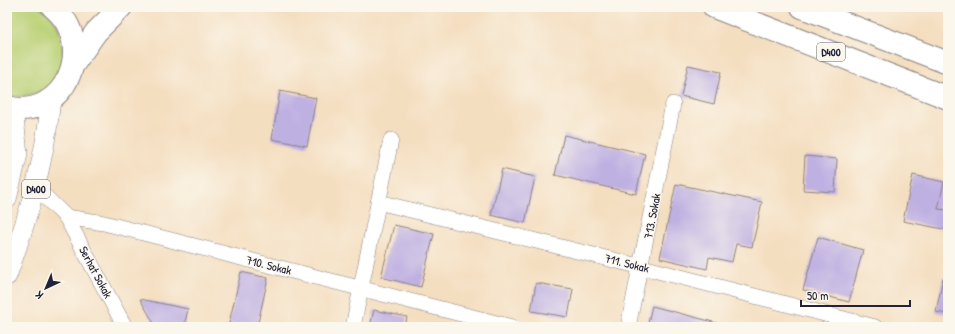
<svg xmlns="http://www.w3.org/2000/svg" width="955" height="334" font-family="'Patrick Hand',sans-serif">
  <rect width="100%" height="100%" fill="#fbf7ec"/>
  <filter id="ink" filterUnits="userSpaceOnUse"><feTurbulence type="fractalNoise" baseFrequency=".025" numOctaves="2"/><feDisplacementMap in="SourceGraphic" scale="8" xChannelSelector="R" yChannelSelector="G"/><feConvolveMatrix kernelMatrix="1 2 1 2 8 2 1 2 1" color-interpolation-filters="sRGB"/></filter>
  <filter id="wash" filterUnits="userSpaceOnUse"><feTurbulence type="fractalNoise" baseFrequency=".012" numOctaves="4" result="noise"/><feDisplacementMap in="SourceGraphic" scale="16" xChannelSelector="R" yChannelSelector="G"/><feGaussianBlur stdDeviation="0.9" result="paint"/><feColorMatrix in="noise" values="0 0 0 0 0 0 0 0 0 0 0 0 0 0 0 0 0 1.4 0 .05"/><feComposite in="paint" operator="in"/></filter>
  <g filter="url(#wash)">
    <rect width="100%" height="100%" fill="#f4dec0"/>
    <path fill="#b9d074" stroke="#6e7958" d="M7,7C16,7 33,4 41,8C55,16 61,30 62,46C63,51 64,56 63,61C60,88 30,99 7,96Z"/>
    <g id="blocks">
      <g fill="#bfb0e2">
        <polygon points="688,65 721,72 714,104 681,96"/>
        <polygon points="280,91 316,98 307,146 272,139"/>
        <polygon points="564,135 645,154 636,194 555,175"/>
        <polygon points="805,156 837,159 835,192 803,190"/>
        <polygon points="502,169 535,177 525,223 491,215"/>
        <polygon points="913,175 944,182 938,209 948,210 948,230 903,221"/>
        <polygon points="676,184 762,202 752,247 736,244 732,262 709,257 707,269 660,258"/>
        <polygon points="394,225 434,234 421,287 381,277"/>
        <polygon points="818,237 863,250 849,302 803,290"/>
        <polygon points="241,272 268,278 257,327 247,327 229,323"/>
        <polygon points="943,278 948,279 948,314 936,312"/>
        <polygon points="536,283 573,289 568,317 531,311"/>
        <polygon points="140,299 188,309 184,327 156,327"/>
        <polygon points="652,306 717,323 717,327 647,327"/>
        <polygon points="374,310 407,317 405,327 370,327"/>
      </g>
    </g>
  </g>
  <g filter="url(#ink)">
    <use href="#blocks" fill-opacity="0" stroke="#8b807e" stroke-width="1"/>
    <g fill="none" stroke-linecap="round" stroke-linejoin="round">
      <defs>
        <g id="minor">
          <polyline points="36,188 66,217 104,223 512,327"/>
          <polyline points="378,202 642,267 875,327"/>
          <polyline points="66,217 125,327"/>
          <polyline points="353,327 391,140"/>
          <polyline points="628,327 673,104"/>
        </g>
        <g id="major">
          <polyline points="7,199 18,154 13,109"/>
          <path d="M7,276C28,218 45,161 51,99"/>
        </g>
        <g id="highway">
          <polyline points="714,7 948,98"/>
          <polyline points="802,7 948,63"/>
          <polyline points="73,65 96,32 121,7"/>
          <path d="M7,107C65,122 98,44 53,7"/>
        </g>
      </defs>
      <use href="#minor" stroke="#8b807e" stroke-width="16"/>
      <use href="#major" stroke="#8b807e" stroke-width="20"/>
      <use href="#highway" stroke="#8b807e" stroke-width="24"/>
      <use href="#minor" stroke="#fff" stroke-width="15"/>
      <use href="#major" stroke="#fff" stroke-width="19"/>
      <use href="#highway" stroke="#fff" stroke-width="22"/>
    </g>
  </g>
  <g text-anchor="middle" dominant-baseline="central" stroke-width="3" stroke-linejoin="round" paint-order="stroke">
    <g fill="#fbf7ec" stroke="#636270" stroke-width="1">
      <rect x="817" y="43" width="28" height="18" rx="3"/>
      <rect x="22" y="180" width="28" height="18" rx="3"/>
    </g>
    <g font-size="11" font-weight="bold" fill="#22223b">
      <text x="831" y="52">D400</text>
      <text x="36" y="189">D400</text>
    </g>
    <g font-size="12" fill="#22223b" stroke="#fbf7ec">
      <text transform="translate(652 216) rotate(-79)">713. Sokak</text>
      <text transform="translate(627 263) rotate(14)">711. Sokak</text>
      <text transform="translate(269 265) rotate(14)">710. Sokak</text>
      <text transform="translate(96 272) rotate(62)">Serhat Sokak</text>
    </g>
  </g>
  <rect width="955" height="334" fill="none" stroke="#fbf7ec" stroke-width="24"/>
  <g transform="translate(46 288) rotate(224)" stroke="#fbf7ec" stroke-width="3" paint-order="stroke">
  <path d="M0-3L7 15L0 10L-7 15Z" fill="#22223b"/>
  <text y="-6" font-size="11" font-weight="bold" text-anchor="middle" fill="#22223b">K</text>
  </g>
  <path d="M801 300v6h109v-6" fill="none" stroke="#22223b" stroke-width="2"/>
  <text x="807" y="300" font-size="12" fill="#22223b" stroke="#fbf7ec" stroke-width="3" paint-order="stroke">50 m</text>
</svg>
